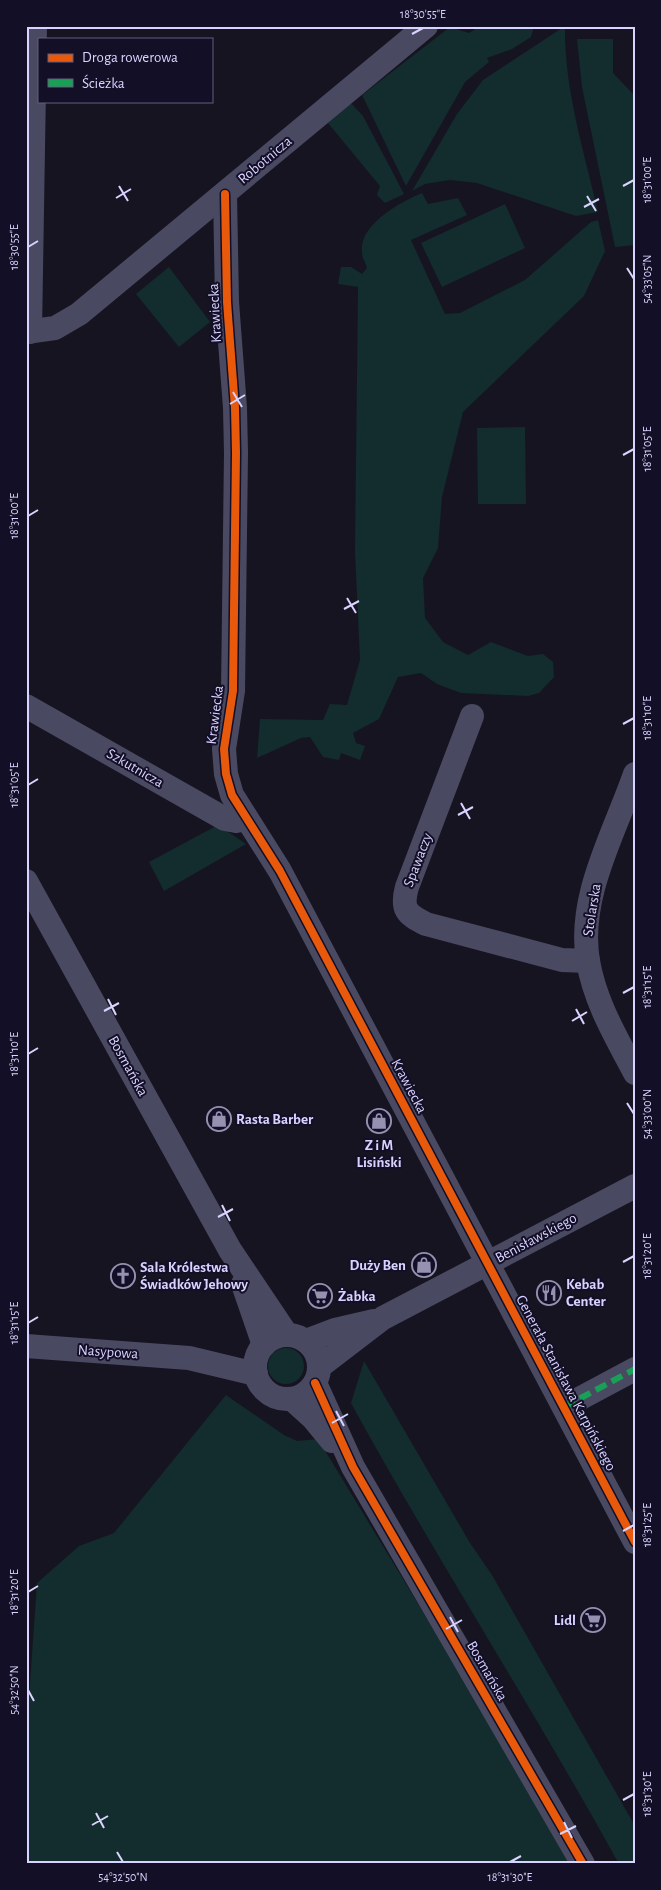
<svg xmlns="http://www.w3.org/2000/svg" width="661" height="1890" font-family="'Alegreya Sans',sans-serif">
  <rect width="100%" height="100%" fill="#161421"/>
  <g fill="#132c2d">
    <polygon points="480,26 534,26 531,37 512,49 487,58 489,62 465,82 406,186 362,95 450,27 469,33"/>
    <path d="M565,26C564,89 584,151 598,212L576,216L477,183L450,180L425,184L412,191L457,114L483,80Z"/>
    <polygon points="577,39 613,39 613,73 635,96 635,245 615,247 582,87"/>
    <polygon points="350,102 363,116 404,194 385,203 377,195 380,186 328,123"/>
    <path d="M422,193L428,204L458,198L467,215L411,240L445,314L460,313L525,280L591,222L598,220L605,251L584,296L463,412L442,497L438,548L423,578L425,618L443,642L468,655L491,642L528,656L543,654L553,662L554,677L539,693L528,696L461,693L437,684L421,673L398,677L379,719L353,733L356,743L365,746L360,760L341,753L339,760L323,757L310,737L301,738L257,758L260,719L323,720L330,704L347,705L360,660L355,552L358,287L338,284L341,267H351L362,274L367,268C366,263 362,258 362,253C358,225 400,202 422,193Z"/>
    <polygon points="505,204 525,248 442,287 421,243"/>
    <polygon points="169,267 210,322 179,347 136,294"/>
    <polygon points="525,427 526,504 478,504 477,428"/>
    <polygon points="218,825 246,844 164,891 149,862"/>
    <circle cx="286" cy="1366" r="18"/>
    <path d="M364,1361L470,1543L492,1575L635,1826V1864H619C533,1708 436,1558 351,1403Z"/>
    <polygon points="226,1395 284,1435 297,1441 318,1439 576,1864 26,1864 26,1740 37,1583 79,1546 114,1533"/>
  </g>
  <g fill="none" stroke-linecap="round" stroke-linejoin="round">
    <g stroke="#4a4962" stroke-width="24">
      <polyline points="225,194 227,302 235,408 236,453 233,691 224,749 226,774 232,795 280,871 635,1542"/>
      <polyline points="26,332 55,328 79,314 426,26"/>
      <polyline points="30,332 35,26"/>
      <polyline points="26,706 225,819 236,821 246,819"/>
      <path d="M472,716L407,887C401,909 406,914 426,924L562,960L588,961"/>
      <path d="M635,774C615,832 577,897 588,961C595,1002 616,1037 635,1073"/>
      <polyline points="26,881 230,1250 287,1335"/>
      <polyline points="243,1284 264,1345"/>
      <circle cx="287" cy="1367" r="32"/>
      <polyline points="306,1341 335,1330 374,1321"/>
      <polyline points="26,1346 189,1358 256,1374"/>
      <polyline points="319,1367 383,1318 635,1186"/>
      <polyline points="315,1383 353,1467 583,1864"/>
      <polyline points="292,1399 313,1418 332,1441"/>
      <polyline points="564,1407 635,1369"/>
    </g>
    <polyline stroke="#1a9f57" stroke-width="6" stroke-dasharray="12 6" stroke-linecap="butt" points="564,1407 635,1369"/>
    <defs>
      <g id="cycleway">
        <polyline points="225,194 227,302 235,408 236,453 233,691 224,749 226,774 232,795 280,871 635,1542"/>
        <polyline points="315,1383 353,1467 583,1864"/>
      </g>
    </defs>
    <use href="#cycleway" stroke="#130f26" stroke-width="11"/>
    <use href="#cycleway" stroke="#e8590c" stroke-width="8"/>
  </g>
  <path fill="none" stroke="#d9d4ff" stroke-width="2" d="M412,34L423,28M119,186L128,201M623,186L634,180M587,196L596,211M116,198L131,189M584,207L599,199M28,247L38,241M627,268L634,279M233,392L242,407M230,404L245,395M623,455L634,449M28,516L38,510M347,598L356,613M344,609L359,601M623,724L634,718M28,785L38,779M461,803L470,819M458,815L473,807M623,993L634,987M108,999L116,1015M576,1009L584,1024M104,1011L119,1003M572,1021L587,1012M28,1054L38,1048M627,1103L634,1114M222,1205L230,1221M218,1217L233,1209M623,1262L634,1256M28,1323L38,1317M336,1411L344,1426M332,1423L348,1414M623,1531L634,1525M28,1592L38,1586M450,1617L458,1632M446,1629L462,1620M28,1690L34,1701M623,1800L634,1794M96,1813L104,1828M564,1822L572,1838M92,1825L108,1816M560,1834L576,1826M117,1852L123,1862M510,1862L521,1856"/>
  <defs>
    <symbol id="shop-ring" viewBox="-11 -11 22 22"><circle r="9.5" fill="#130f26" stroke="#9591b1" stroke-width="1.5"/><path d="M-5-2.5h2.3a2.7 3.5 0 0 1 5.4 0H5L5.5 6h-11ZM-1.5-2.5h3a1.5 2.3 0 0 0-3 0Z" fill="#9591b1"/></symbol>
    <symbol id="church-ring" viewBox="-11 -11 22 22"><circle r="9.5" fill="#130f26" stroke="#9591b1" stroke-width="1.5"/><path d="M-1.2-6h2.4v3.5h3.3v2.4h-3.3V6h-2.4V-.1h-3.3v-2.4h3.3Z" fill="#9591b1"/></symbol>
    <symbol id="restaurant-ring" viewBox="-11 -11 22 22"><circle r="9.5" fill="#130f26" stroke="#9591b1" stroke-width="1.5"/><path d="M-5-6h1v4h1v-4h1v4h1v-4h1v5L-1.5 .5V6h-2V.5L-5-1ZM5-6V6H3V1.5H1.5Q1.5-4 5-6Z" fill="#9591b1"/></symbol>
    <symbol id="supermarket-ring" viewBox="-11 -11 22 22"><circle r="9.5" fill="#130f26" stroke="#9591b1" stroke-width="1.5"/><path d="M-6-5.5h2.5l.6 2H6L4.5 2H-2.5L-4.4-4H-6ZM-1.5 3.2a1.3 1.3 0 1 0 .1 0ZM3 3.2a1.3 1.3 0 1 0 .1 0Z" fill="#9591b1"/></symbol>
  </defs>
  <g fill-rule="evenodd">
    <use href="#shop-ring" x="205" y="1105" width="28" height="28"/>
    <use href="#shop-ring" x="365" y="1107" width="28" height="28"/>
    <use href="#shop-ring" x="410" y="1251" width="28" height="28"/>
    <use href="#church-ring" x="109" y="1262" width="28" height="28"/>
    <use href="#restaurant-ring" x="535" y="1279" width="28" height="28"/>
    <use href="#supermarket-ring" x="306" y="1282" width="28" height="28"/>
    <use href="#supermarket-ring" x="579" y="1606" width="28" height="28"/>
  </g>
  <g text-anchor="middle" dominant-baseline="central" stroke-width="4" stroke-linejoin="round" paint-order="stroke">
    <g font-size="15" fill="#d9d4ff" stroke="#130f26">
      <text transform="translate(265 160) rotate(-40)">Robotnicza</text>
      <text transform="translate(215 313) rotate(-93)">Krawiecka</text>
      <text transform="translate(215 715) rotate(-83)">Krawiecka</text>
      <text transform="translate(135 768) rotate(30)">Szkutnicza</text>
      <text transform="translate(418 860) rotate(-69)">Spawaczy</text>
      <text transform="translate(592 910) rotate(-81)">Stolarska</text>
      <text transform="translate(128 1066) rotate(61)">Bosmańska</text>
      <text transform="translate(409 1086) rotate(62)">Krawiecka</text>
      <text transform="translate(536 1238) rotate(-28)">Benisławskiego</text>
      <text transform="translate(108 1352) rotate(4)">Nasypowa</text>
      <text transform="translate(566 1383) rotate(62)">Generała Stanisława Karpińskiego</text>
      <text transform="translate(487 1671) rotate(60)">Bosmańska</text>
    </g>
    <g font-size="15" font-weight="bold" fill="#d9d4ff" stroke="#130f26" text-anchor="start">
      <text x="236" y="1119">Rasta Barber</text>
      <text x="379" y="1145" text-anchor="middle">Z i M<tspan x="379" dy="17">Lisiński</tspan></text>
      <text x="406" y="1265" text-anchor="end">Duży Ben</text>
      <text x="140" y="1267">Sala Królestwa<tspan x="140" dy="17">Świadków Jehowy</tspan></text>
      <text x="566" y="1284">Kebab<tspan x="566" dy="17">Center</tspan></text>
      <text x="338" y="1296">Żabka</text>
      <text x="576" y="1620" text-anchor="end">Lidl</text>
    </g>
  </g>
  <rect width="661" height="1890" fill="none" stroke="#130f26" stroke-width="55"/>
  <rect x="38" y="38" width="175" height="65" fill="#130f26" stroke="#625e7d"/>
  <rect x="48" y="54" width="25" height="8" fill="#e8590c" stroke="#625e7d"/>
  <text x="82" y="62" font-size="15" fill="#d9d4ff">Droga rowerowa</text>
  <rect x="48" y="79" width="25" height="8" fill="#1a9f57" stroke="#625e7d"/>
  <text x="82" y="88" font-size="15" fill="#d9d4ff">Ścieżka</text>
  <rect x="28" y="28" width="606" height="1834" fill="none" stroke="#d9d4ff" stroke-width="2"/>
  <g font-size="12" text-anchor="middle" fill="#d9d4ff">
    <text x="423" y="18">18°30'55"E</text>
    <text transform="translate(647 180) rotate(-90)" y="4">18°31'00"E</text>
    <text transform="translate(14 247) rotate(-90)" y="4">18°30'55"E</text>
    <text transform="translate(647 279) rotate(-90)" y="4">54°33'05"N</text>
    <text transform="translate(647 449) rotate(-90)" y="4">18°31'05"E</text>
    <text transform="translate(14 516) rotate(-90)" y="4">18°31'00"E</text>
    <text transform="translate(647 718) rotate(-90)" y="4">18°31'10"E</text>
    <text transform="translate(14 785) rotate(-90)" y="4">18°31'05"E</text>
    <text transform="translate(647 987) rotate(-90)" y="4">18°31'15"E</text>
    <text transform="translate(14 1054) rotate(-90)" y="4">18°31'10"E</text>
    <text transform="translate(647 1114) rotate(-90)" y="4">54°33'00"N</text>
    <text transform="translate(647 1256) rotate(-90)" y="4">18°31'20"E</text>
    <text transform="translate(14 1323) rotate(-90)" y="4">18°31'15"E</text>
    <text transform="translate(647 1525) rotate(-90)" y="4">18°31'25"E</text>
    <text transform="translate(14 1592) rotate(-90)" y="4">18°31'20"E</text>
    <text transform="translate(14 1690) rotate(-90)" y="4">54°32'50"N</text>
    <text transform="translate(647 1794) rotate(-90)" y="4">18°31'30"E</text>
    <text x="123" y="1881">54°32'50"N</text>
    <text x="510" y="1881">18°31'30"E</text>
  </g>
</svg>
